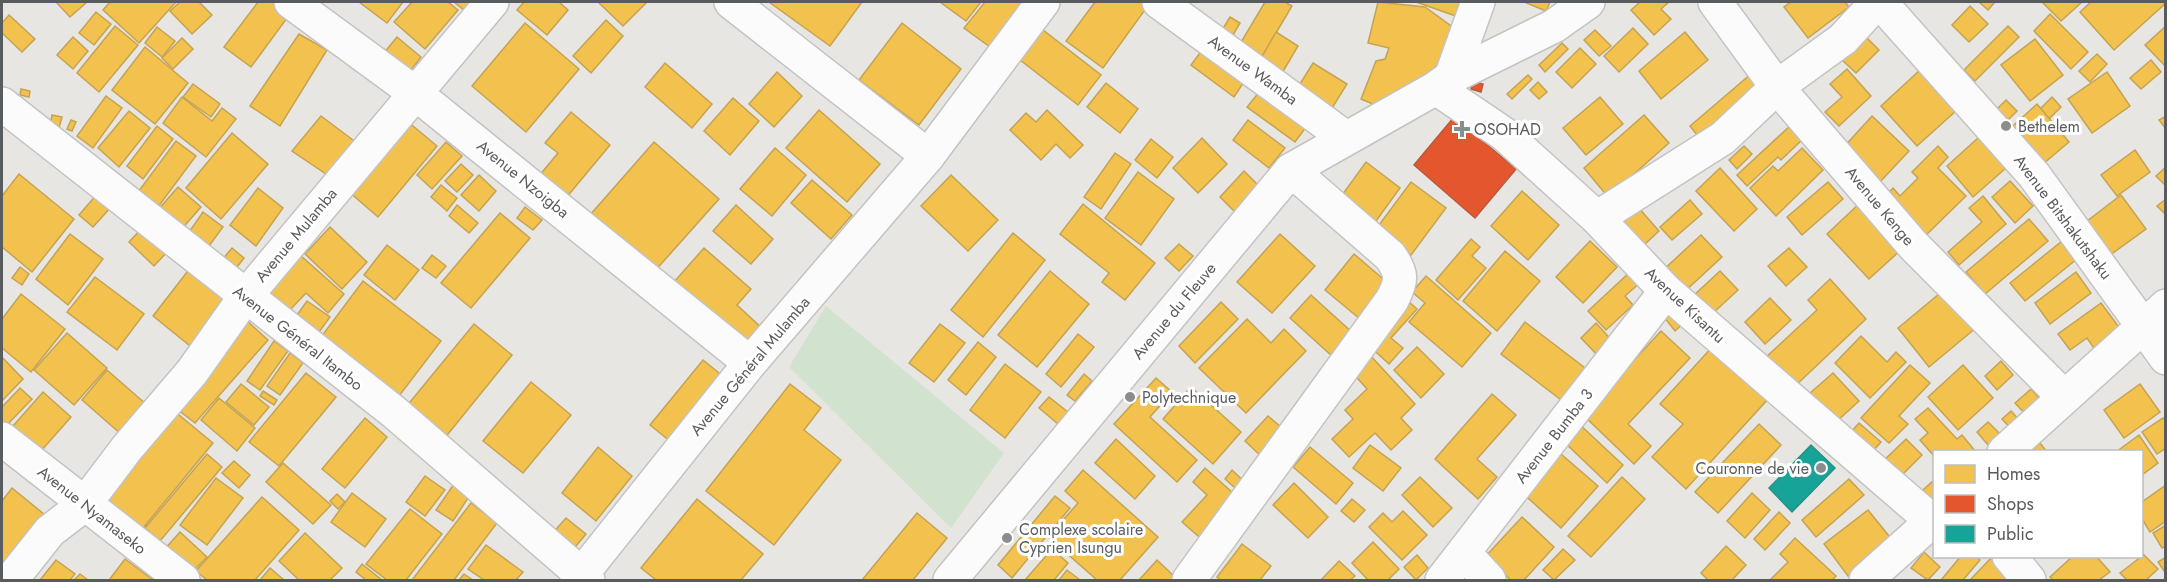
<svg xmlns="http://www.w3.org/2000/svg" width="2167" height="582" font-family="Jost,sans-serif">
  <rect width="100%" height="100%" fill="#e8e6e2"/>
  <polygon fill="#d1e2cf" points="826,306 1004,453 951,528 789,367"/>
  <g fill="#f2c14e" stroke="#c4a353" stroke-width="1.5">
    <polygon points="56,2 87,2 70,17"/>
    <polygon points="110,2 176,2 139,43 103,10"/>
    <polygon points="180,2 199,2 212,15 192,34 170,11"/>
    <polygon points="258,2 282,2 293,10 251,67 224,47"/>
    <polygon points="359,2 403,2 387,23"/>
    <polygon points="412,2 448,2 458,10 425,49 394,22"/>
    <polygon points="454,2 474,2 465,11"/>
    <polygon points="524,2 559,2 568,10 547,35 517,10"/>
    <polygon points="598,2 647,2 623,26"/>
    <polygon points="769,2 862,2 830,46"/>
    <polygon points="940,2 981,2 966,21"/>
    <polygon points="985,2 1025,2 990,47 964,28"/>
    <polygon points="1095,2 1140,2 1147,7 1103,68 1066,41"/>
    <polygon points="1265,2 1285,2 1292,6 1259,62 1237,49"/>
    <polygon points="1378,2 1425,7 1458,31 1431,76 1382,108 1361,99 1376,61 1385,59 1389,48 1368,43"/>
    <polygon points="1416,2 1474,2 1467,20"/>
    <polygon points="1524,2 1550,2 1546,11"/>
    <polygon points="1640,2 1669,2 1661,9 1671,19 1654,35 1631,10"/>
    <polygon points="1791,2 1845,2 1849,7 1808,38 1784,7"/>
    <polygon points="1979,2 1995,2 1988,10"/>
    <polygon points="2042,2 2082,2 2061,21"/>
    <polygon points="2091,2 2166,2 2166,3 2114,50 2080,12"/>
    <polygon points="1970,6 1988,24 1969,42 1952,25"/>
    <polygon points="96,12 111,24 94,45 79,33"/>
    <polygon points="2050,14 2088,52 2071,69 2034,31"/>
    <polygon points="9,15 35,39 22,52 2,33 2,23"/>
    <polygon points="1230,17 1240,23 1229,42 1219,35"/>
    <polygon points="606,20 623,36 591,73 573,56"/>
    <polygon points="525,23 579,69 526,132 472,86"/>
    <polygon points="902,23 961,69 919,125 859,80"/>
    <polygon points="1034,23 1101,75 1078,105 1011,53"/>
    <polygon points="115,26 138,45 99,92 77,73"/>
    <polygon points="2008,26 2019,37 1975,81 1964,70"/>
    <polygon points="2166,26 2166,67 2145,45"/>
    <polygon points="157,27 175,41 162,57 145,43"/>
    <polygon points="1633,28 1648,44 1619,72 1604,56"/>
    <polygon points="1595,30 1611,46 1599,56 1584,40"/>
    <polygon points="1276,32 1298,46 1281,75 1259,62"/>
    <polygon points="1685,32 1708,60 1661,99 1639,71"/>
    <polygon points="299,34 327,50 280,126 250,106"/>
    <polygon points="1864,35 1879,50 1856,73 1841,59"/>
    <polygon points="73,37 88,51 73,69 57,55"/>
    <polygon points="397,37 421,57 407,75 383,54"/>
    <polygon points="182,38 193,49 173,69 162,58"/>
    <polygon points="2035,39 2063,75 2030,101 2001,65"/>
    <polygon points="1562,43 1568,49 1545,72 1539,65"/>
    <polygon points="145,47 188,83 155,124 112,90"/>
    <polygon points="1580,48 1596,64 1572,88 1556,72"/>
    <polygon points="1202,50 1244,82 1234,97 1191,65"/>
    <polygon points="2097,54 2107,64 2090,82 2079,71"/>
    <polygon points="2151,60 2161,72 2141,89 2130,78"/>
    <polygon points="665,63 712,104 692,128 645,87"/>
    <polygon points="1313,63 1347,84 1329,113 1295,92"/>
    <polygon points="1847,69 1871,96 1839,126 1825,112 1842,97 1830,84"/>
    <polygon points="1921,69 1957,110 1917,146 1881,106"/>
    <polygon points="777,72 802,96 774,127 749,104"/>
    <polygon points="2107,72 2130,106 2092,133 2068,99"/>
    <polygon points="1752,73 1764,87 1701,140 1690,126"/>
    <polygon points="1528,75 1532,79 1512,99 1507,94"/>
    <polygon points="1538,82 1547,92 1539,99 1530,90"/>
    <polygon points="1106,83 1138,109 1120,133 1087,107"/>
    <polygon points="193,84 220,104 211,117 183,97"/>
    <polygon points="21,89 30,91 29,97 20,95"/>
    <polygon points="1260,91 1307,126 1295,142 1247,107"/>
    <polygon points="106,96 122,108 93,148 77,136"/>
    <polygon points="182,97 212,121 222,108 236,119 206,157 163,123"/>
    <polygon points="1600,97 1623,124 1586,155 1563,128"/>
    <polygon points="2052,97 2061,107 2049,119 2040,109"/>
    <polygon points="733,98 759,121 730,155 704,131"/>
    <polygon points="2006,100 2017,111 2007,121 1996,110"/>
    <polygon points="2037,104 2069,142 2036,170 2005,133"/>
    <polygon points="819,110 880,164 847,202 786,148"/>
    <polygon points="1047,110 1083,145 1070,158 1056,144 1041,160 1010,130 1026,113 1036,122"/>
    <polygon points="129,111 150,128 119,167 98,148"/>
    <polygon points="571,112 610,145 566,198 539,176 558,153 545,143"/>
    <polygon points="52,115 62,117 59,128 50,126"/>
    <polygon points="1644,115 1669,143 1608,197 1584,168"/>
    <polygon points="321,116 357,143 329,176 292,151"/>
    <polygon points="1872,116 1909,151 1879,183 1842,149"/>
    <polygon points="2166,116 2166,129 2159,120"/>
    <polygon points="71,120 76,122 72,131 67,129"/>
    <polygon points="1248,120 1285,148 1269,168 1233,140"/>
    <polygon points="407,121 437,146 378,217 348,191"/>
    <polygon points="1792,124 1804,138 1781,160 1778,157 1747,186 1737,175"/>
    <polygon points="157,126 173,139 143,179 127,166"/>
    <polygon points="232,133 268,164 221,219 186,188"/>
    <polygon points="1979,137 2006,168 1973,197 1947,166"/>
    <polygon points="1202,138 1227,164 1198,193 1173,168"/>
    <polygon points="1151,139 1173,157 1157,178 1135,160"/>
    <polygon points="176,141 196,156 158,207 138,192"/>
    <polygon points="446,142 462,156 432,189 417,175"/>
    <polygon points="654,142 719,199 654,272 590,215"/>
    <polygon points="1744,146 1752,154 1737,169 1729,160"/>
    <polygon points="1938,146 1948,157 1938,168 1966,196 1920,241 1881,200 1893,188 1900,196 1918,178 1912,172"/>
    <polygon points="775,148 806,175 772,216 740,189"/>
    <polygon points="1802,148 1823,170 1776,216 1750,188 1773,166 1778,171"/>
    <polygon points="2135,150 2150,172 2117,196 2101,175"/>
    <polygon points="1115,153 1131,164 1101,209 1084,197"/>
    <polygon points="1366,162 1400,188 1371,228 1337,202"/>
    <polygon points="461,164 473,175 457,192 445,181"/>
    <polygon points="2166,167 2166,186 2156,176"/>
    <polygon points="1720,168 1757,209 1734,231 1696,191"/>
    <polygon points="1244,171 1265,192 1241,218 1220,197"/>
    <polygon points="1138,172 1174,199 1141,245 1105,218"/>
    <polygon points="19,174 74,219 32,272 2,247 2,196"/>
    <polygon points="479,175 496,191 479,211 461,195"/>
    <polygon points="951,175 998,220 968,251 921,206"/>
    <polygon points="812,180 852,215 831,239 791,203"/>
    <polygon points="2010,181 2033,206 2015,223 1992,197"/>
    <polygon points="1411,182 1446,208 1408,259 1373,233"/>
    <polygon points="1828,182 1843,199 1802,235 1787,217"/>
    <polygon points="441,185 457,198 447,211 431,197"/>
    <polygon points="178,187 201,207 180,231 157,211"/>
    <polygon points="258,188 283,208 256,246 230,225"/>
    <polygon points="1522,191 1559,225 1528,260 1491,226"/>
    <polygon points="98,193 112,206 93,227 79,215"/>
    <polygon points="2121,195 2146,229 2106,258 2082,225"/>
    <polygon points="1983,196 2006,224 1959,265 1948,252 1982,222 1969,208"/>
    <polygon points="2166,199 2166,215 2157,206"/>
    <polygon points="1690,200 1702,214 1672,240 1660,227"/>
    <polygon points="1862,201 1904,247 1869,279 1827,234"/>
    <polygon points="1083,204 1155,263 1125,300 1102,282 1109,273 1060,234"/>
    <polygon points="457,205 478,223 469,233 449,216"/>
    <polygon points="736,205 773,239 751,264 713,231"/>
    <polygon points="1637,206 1659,231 1643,246 1620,219"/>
    <polygon points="525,207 542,220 533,230 517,218"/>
    <polygon points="203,212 223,227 209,246 189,232"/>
    <polygon points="500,213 530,238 471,308 441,283"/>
    <polygon points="2029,219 2048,241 1985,294 1966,272"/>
    <polygon points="330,227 367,262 342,289 305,254"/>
    <polygon points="142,228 167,252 154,266 129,242"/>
    <polygon points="1013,233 1045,260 983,337 951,310"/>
    <polygon points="70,234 103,259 68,305 36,279"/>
    <polygon points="1280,234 1315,266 1272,313 1237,282"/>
    <polygon points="1701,235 1722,257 1682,294 1661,272"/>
    <polygon points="1471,239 1480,247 1472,256 1486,268 1458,300 1436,280"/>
    <polygon points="1590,241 1617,267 1583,303 1556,277"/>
    <polygon points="2062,241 2077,259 2025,301 2010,283"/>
    <polygon points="1179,244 1193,256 1179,271 1165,258"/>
    <polygon points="387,245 419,270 395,300 364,275"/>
    <polygon points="232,248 244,258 234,271 221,261"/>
    <polygon points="704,248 751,289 737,305 766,332 750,350 674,282"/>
    <polygon points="1789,248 1807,267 1786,286 1768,266"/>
    <polygon points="1505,251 1540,281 1497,331 1463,301"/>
    <polygon points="1354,254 1395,289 1366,324 1325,290"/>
    <polygon points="300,255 344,294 328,313 306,293 288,312 267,293"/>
    <polygon points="432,255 446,266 436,278 422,268"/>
    <polygon points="194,263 237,297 195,350 153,316"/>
    <polygon points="20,267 29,274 22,285 12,278"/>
    <polygon points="1050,271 1089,304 1037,367 998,335"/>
    <polygon points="1631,271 1641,282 1625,296 1633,305 1606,330 1588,311"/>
    <polygon points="1720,271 1738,290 1711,315 1693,296"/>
    <polygon points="2076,272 2091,293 2050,324 2035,303"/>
    <polygon points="1426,276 1491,333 1462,367 1409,322 1425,303 1412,292"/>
    <polygon points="95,277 144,314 117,350 67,312"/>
    <polygon points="1830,279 1866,319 1793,388 1765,358 1817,310 1808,300"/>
    <polygon points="363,281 441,341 399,396 321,337"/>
    <polygon points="1945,289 1977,327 1929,367 1898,328"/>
    <polygon points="21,294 65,329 31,372 2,348 2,319"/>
    <polygon points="1311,295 1354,334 1333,357 1290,318"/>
    <polygon points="1770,298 1791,320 1765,344 1745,322"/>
    <polygon points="1407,300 1417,309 1391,338 1403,348 1389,364 1367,344"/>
    <polygon points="307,301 330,317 314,339 292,322"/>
    <polygon points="1221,302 1238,319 1195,363 1179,346"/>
    <polygon points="2101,303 2127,338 2100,357 2087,338 2070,350 2058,334"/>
    <polygon points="1674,309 1685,322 1675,331 1664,317"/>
    <polygon points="244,318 268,340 195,423 176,408"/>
    <polygon points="1247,319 1271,343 1284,329 1306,351 1246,413 1199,368"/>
    <polygon points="1525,322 1589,371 1565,403 1501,354"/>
    <polygon points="1596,323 1615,344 1601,359 1581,338"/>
    <polygon points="474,324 512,355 444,439 406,407"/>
    <polygon points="940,324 965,343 934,382 909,363"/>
    <polygon points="1661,331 1690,358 1628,424 1651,446 1634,464 1583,415"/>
    <polygon points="67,333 107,368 74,405 34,370"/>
    <polygon points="1078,334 1094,347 1061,387 1046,374"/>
    <polygon points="1861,336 1887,362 1896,352 1906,362 1870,398 1835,363"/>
    <polygon points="274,341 288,351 260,390 247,381"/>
    <polygon points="978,342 996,357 966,395 948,380"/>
    <polygon points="1714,345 1770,397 1686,489 1652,457 1683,424 1660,404"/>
    <polygon points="1417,347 1444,374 1421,398 1394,370"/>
    <polygon points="290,353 303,363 280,395 267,386"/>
    <polygon points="1369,354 1415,404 1401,418 1412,430 1391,450 1375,433 1349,457 1332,439 1353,419 1345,410 1367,389 1351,371"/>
    <polygon points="2,357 23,379 2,401"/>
    <polygon points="703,360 724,377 671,442 650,425"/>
    <polygon points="2001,361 2013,375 1997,390 1985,376"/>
    <polygon points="1005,364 1041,392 1005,438 970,410"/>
    <polygon points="1910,365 1930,383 1899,416 1908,424 1889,443 1861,418"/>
    <polygon points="1963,365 1993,398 1958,430 1928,397"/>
    <polygon points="107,370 147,405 122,435 82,400"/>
    <polygon points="306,373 336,397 279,466 249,442"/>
    <polygon points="1833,373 1859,401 1835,423 1809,394"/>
    <polygon points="1084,374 1092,381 1075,401 1067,395"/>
    <polygon points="1156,378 1172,392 1150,417 1197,460 1177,482 1114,424"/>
    <polygon points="531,382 571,415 523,473 483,441"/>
    <polygon points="241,384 269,407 254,425 226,402"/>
    <polygon points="790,384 821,408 804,430 841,460 774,545 706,491"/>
    <polygon points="2140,384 2160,412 2124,438 2104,410"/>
    <polygon points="1191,387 1241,432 1213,464 1163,419"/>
    <polygon points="20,388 32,399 5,427 2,424 2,407"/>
    <polygon points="2031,389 2044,404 2029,418 2015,403"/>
    <polygon points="263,391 277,400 274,405 260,396"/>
    <polygon points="43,392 71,417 41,451 13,426"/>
    <polygon points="1492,394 1516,415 1477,459 1497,477 1478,499 1435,459"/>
    <polygon points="1049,397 1068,412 1058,424 1039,408"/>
    <polygon points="219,398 255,428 237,451 201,420"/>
    <polygon points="1928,408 1957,439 1962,435 1976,452 1934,452 1934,456 1920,440 1928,433 1915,419"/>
    <polygon points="173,410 213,443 139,533 99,500"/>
    <polygon points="2011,411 2023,424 2015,433 2002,419"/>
    <polygon points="1268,416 1287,432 1263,458 1245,441"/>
    <polygon points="365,418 387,437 345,488 322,469"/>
    <polygon points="2163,418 2166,421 2166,448 2157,454 2142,432"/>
    <polygon points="1577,422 1623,465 1607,483 1561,439"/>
    <polygon points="1988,422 2000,434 1988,445 1977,432"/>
    <polygon points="1859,423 1881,442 1872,452 1843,441"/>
    <polygon points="1759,424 1781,445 1718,513 1695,492"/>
    <polygon points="2139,435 2158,463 2142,475 2142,452 2116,452"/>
    <polygon points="1116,439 1155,476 1135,499 1095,463"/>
    <polygon points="1906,439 1922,455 1894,483 1878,466"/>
    <polygon points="2040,443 2047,452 2028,452"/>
    <polygon points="1370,445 1401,468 1383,491 1353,468"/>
    <polygon points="598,447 632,476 596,521 562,493"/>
    <polygon points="1310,447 1353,483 1336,504 1293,467"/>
    <polygon points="1554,448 1598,486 1561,528 1518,489"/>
    <polygon points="207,454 222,467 160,541 145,528"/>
    <polygon points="234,461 250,475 239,488 222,473"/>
    <polygon points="283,463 331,505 313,524 266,482"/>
    <polygon points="1205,468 1243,502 1206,543 1182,522 1207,495 1193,482"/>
    <polygon points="1083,470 1158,537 1120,580 1097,580 1048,537 1078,503 1065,491"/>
    <polygon points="1232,470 1253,490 1246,498 1225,479"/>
    <polygon points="425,476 445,490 425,516 406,502"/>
    <polygon points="1420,477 1452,508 1433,527 1402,495"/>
    <polygon points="1622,477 1645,499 1591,557 1568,536"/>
    <polygon points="216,478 243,498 207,545 180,525"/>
    <polygon points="1849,479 1864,495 1816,537 1802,520"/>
    <polygon points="1932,482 1934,485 1934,503 1915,497"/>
    <polygon points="1294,483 1328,517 1308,538 1273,505"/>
    <polygon points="454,484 470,495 453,521 436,510"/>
    <polygon points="2166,485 2166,521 2150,532 2142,519 2142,502"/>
    <polygon points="12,488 50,519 11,568 2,560 2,501"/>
    <polygon points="352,493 386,519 365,547 331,522"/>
    <polygon points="1752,493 1770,510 1745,538 1727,521"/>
    <polygon points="337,494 345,502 338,509 330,501"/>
    <polygon points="1055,496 1070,508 1012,578 998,565"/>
    <polygon points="262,497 299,530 255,580 207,580 196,571"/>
    <polygon points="697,499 763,554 741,580 656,580 641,568"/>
    <polygon points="1352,499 1365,510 1354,522 1341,511"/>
    <polygon points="471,503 497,523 454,580 412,580"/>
    <polygon points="410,509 442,534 406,580 387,580 366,564"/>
    <polygon points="1868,510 1893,541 1848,576 1824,544"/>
    <polygon points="1403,511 1427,535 1402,560 1369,527 1383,513 1392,522"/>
    <polygon points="1779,512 1790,523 1765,550 1754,539"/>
    <polygon points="917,513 947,538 913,580 862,580"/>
    <polygon points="1522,517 1554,547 1524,580 1511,580 1485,557"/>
    <polygon points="566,518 586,534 571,552 551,535"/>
    <polygon points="2166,525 2166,546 2162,548 2153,533"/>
    <polygon points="180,532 207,557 189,575 163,551"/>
    <polygon points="305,533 342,568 330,580 299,580 279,561"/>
    <polygon points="1795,538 1836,576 1832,580 1770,580 1788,562 1780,554"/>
    <polygon points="1373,542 1399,569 1388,580 1368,580 1352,563"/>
    <polygon points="1242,544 1271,566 1260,580 1221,580 1217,577"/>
    <polygon points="486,545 523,572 516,580 484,580 468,569"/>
    <polygon points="1726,546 1746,565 1732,580 1708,580 1701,573"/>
    <polygon points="1052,549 1068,563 1054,580 1025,580"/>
    <polygon points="1563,549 1575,560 1554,580 1543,570"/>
    <polygon points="1924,552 1940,567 1928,580 1911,568"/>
    <polygon points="2142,553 2158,569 2146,580 2127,580 2120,573 2142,556"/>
    <polygon points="1417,555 1428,568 1416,580 1404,567"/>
    <polygon points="1961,556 1976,556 1980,560 1963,580 1941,580"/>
    <polygon points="2073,556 2096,556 2110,572 2099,580 2053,580 2050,577"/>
    <polygon points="2166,557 2166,574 2158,562"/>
    <polygon points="1991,558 2010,576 2005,580 1970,580"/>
    <polygon points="125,559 153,580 109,580"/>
    <polygon points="56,560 75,574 70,580 40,580"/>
    <polygon points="1157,560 1175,577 1172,580 1139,580"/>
    <polygon points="1339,561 1355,576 1350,580 1321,580"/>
    <polygon points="362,564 382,580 366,580 356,572"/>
    <polygon points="270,568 284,580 260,580"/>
    <polygon points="1067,570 1080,580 1059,580"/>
    <polygon points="80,574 88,580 74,580"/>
    <polygon points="464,574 473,580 459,580"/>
  </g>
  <g fill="#e4572e" stroke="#ba583d" stroke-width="1.5">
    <polygon points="1473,82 1483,84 1481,92 1471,89"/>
    <polygon points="1454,117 1516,169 1475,218 1414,165"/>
  </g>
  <polygon fill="#17a398" stroke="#2b8e87" stroke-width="1.5" points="1811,445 1835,468 1792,512 1769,488"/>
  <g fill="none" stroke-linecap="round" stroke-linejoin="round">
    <defs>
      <g id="street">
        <polyline points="291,2 415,93 750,363"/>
        <polyline points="731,2 928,156"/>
        <polyline points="1159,2 1346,138"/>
        <polyline points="1715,2 1777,87 1913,245 2063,396"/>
        <polyline points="1880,2 2034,175 2166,358"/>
        <polyline points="1451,77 1478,2"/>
        <polyline points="1436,88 1504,134 1597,218 1666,291 1932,521 1934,519"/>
        <polyline points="2,104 394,412 588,580"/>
        <polyline points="1597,218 1723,138 1777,87 1843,39 1877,2"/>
        <polyline points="2,439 183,580"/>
        <polyline points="2004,452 2166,306"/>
        <polyline points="1464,553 1489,580"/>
        <polyline points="2009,556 2029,580"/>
        <polyline points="11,580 50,531 84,505 127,448 192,372 245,297 492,2"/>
        <polyline points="577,580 750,363 928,156 1043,2"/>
        <polyline points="950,580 1291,170 1436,88 1451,77 1554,26 1588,2"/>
        <path d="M1189,580L1392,300C1402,281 1403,274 1390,256L1291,170"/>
        <polyline points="1442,580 1666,291"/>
        <polyline points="1866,580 1932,521"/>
      </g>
    </defs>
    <use href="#street" stroke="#c4c3c3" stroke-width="36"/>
    <use href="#street" stroke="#fcfbfb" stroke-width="33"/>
  </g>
  <g fill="#8b8c8d" stroke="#fff" stroke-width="2">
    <circle cx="2006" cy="126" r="6"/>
    <path d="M1459 120h6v6h6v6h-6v6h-6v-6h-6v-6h6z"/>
    <circle cx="1130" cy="397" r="6"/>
    <circle cx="1821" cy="468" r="6"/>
    <circle cx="1007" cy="538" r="6"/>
  </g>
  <g text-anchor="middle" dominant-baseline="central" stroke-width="6" stroke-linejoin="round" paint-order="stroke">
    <g font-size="16" fill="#595c5f" stroke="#fff">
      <text transform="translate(1253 70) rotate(36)">Avenue Wamba</text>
      <text transform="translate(523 179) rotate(39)">Avenue Nzoigba</text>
      <text transform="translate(1880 206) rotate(50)">Avenue Kenge</text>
      <text transform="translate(2063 217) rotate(53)">Avenue Bitshakutshaku</text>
      <text transform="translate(296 235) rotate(-50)">Avenue Mulamba</text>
      <text transform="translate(1685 305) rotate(43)">Avenue Kisantu</text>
      <text transform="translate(1174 311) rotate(-50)">Avenue du Fleuve</text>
      <text transform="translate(298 338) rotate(38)">Avenue Général Itambo</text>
      <text transform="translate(750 366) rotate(-50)">Avenue Général Mulamba</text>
      <text transform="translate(1554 436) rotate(-52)">Avenue Bumba 3</text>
      <text transform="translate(92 510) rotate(38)">Avenue Nyamaseko</text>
    </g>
    <g font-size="16" fill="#595c5f" stroke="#fff" text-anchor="start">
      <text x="2018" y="126">Bethelem</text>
      <text x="1474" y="129">OSOHAD</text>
      <text x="1142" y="397">Polytechnique</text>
      <text x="1809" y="468" text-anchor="end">Couronne de vie</text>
      <text x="1019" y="529">Complexe scolaire<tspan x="1019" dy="18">Cyprien Isungu</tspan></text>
    </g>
  </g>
  <rect width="2167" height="582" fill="none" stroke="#595c5f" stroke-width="6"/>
  <rect x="1933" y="450" width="210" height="108" fill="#ffffff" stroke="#bdbebf" stroke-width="1.5"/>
  <rect x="1945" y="465" width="30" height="18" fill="#f2c14e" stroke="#bdbebf" stroke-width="1.5"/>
  <text x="1987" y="480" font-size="18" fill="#595c5f">Homes</text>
  <rect x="1945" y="495" width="30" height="18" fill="#e4572e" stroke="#bdbebf" stroke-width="1.5"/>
  <text x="1987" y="510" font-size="18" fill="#595c5f">Shops</text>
  <rect x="1945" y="525" width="30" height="18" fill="#17a398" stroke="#bdbebf" stroke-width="1.5"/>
  <text x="1987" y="540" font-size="18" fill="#595c5f">Public</text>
</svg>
